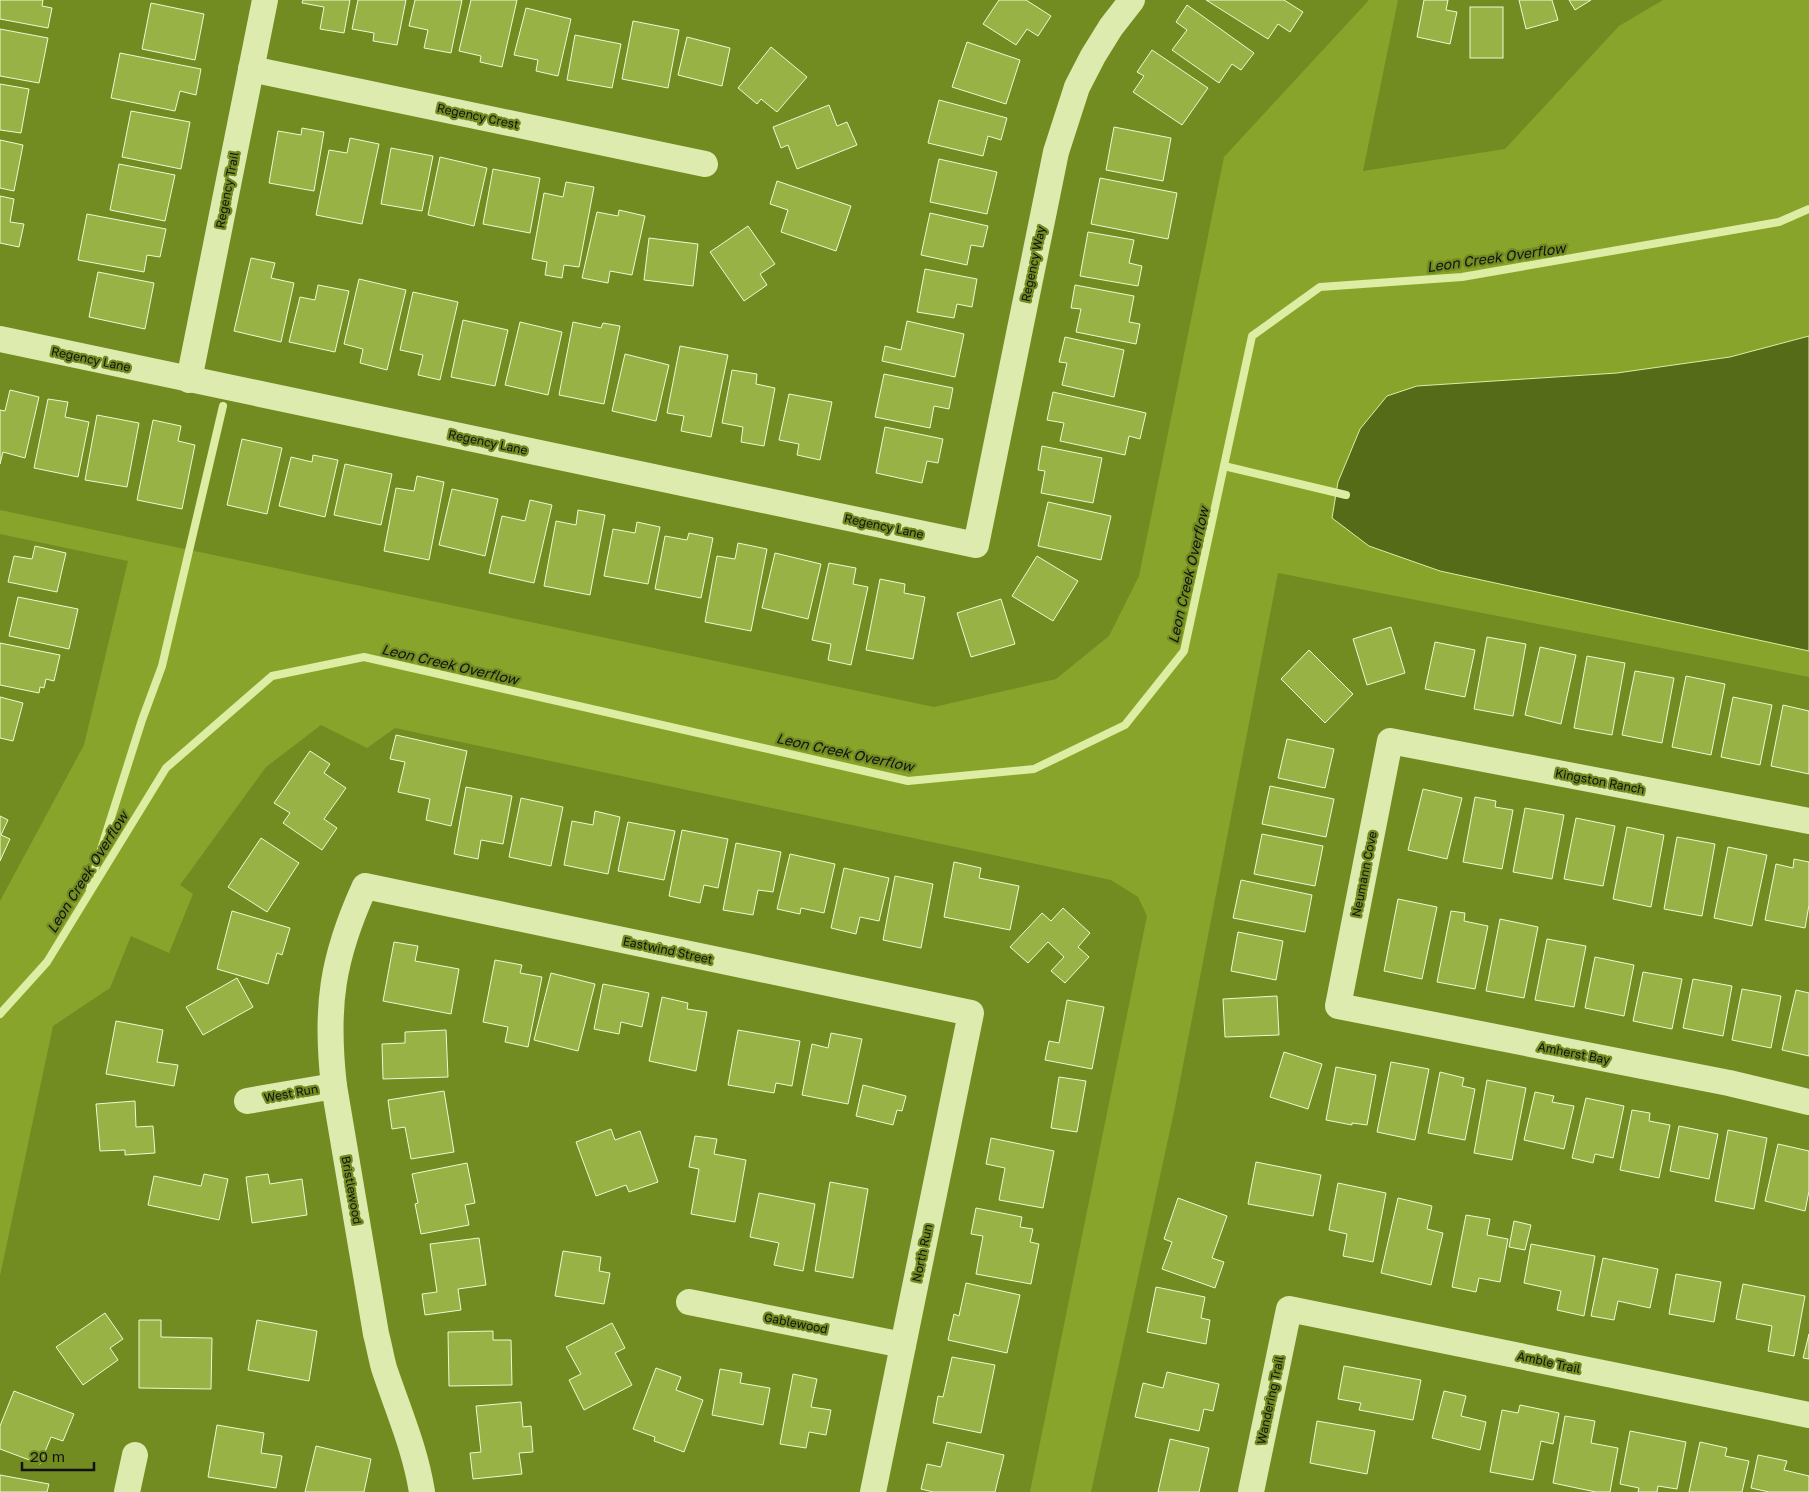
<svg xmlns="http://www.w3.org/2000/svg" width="1809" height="1492" font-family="'Golos Text',sans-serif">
  <rect width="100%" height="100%" fill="#728c21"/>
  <polygon fill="#89a42b" points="1369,0 1398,0 1363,171 1505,149 1619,26 1663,0 1809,0 1809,677 1278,573 1174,1112 1091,1492 1030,1492 1147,916 1138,897 1111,880 395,728 367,748 321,725 266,767 180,885 193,894 169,953 131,936 110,988 53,1026 0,1276 0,901 84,745 128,561 0,534 0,510 934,707 1056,679 1109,636 1139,576 1224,157"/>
  <polygon fill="#566b17" stroke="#ddeda3" points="1809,336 1809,651 1440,571 1369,546 1332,518 1338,482 1360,429 1387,396 1417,386 1617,373 1730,357"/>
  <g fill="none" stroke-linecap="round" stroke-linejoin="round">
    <g stroke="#ddeda3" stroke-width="8">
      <polyline points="1224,466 1346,495"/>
      <polyline points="89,887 142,720 162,666 223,406"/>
      <polyline points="0,1014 47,962 166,768 272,676 364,657 908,781 1034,769 1125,725 1184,651 1252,336 1320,287 1462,277 1779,222 1809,209"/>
    </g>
  </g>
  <g fill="#98b246" stroke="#f0f8d4">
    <polygon points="0,0 43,0 42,6 52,8 48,28 0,19"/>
    <polygon points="303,0 350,0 344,33 320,29 324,7 302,3"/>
    <polygon points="358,0 406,0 397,45 373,41 374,33 352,29"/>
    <polygon points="415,0 462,0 451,53 424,48 428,30 409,26"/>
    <polygon points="471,0 517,0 502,67 480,62 481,56 459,51"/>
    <polygon points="999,0 1026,0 1051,16 1038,36 1027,29 1016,45 983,24"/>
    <polygon points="1206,0 1284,0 1303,12 1290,32 1278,24 1268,39"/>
    <polygon points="1424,0 1448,0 1446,10 1457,12 1450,44 1417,37"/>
    <polygon points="1519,0 1552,0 1558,20 1526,29"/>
    <polygon points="1569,0 1591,0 1575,10"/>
    <polygon points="151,3 204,14 195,60 142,49"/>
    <polygon points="1187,5 1254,53 1241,70 1232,64 1219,83 1172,50 1187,30 1176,22"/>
    <rect x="1470" y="7" width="33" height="51"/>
    <polygon points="526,8 571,19 558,76 536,71 538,60 514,55"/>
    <polygon points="633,21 679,30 668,88 622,79"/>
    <polygon points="0,29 48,38 39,83 0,76"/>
    <polygon points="575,35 621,44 612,88 567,80"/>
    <polygon points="687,37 730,48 722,86 678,75"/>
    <polygon points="967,42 1020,60 1006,104 952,87"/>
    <polygon points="771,47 807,77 777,112 761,99 757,104 738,88"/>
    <polygon points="1152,50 1208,88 1182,125 1133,92 1144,76 1137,72"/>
    <polygon points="120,53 201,69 196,95 180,91 175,111 111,98"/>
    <polygon points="0,84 29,89 21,133 0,130"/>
    <polygon points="939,100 1007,118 1001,140 988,136 983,156 928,143"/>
    <polygon points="829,105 837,126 847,122 857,145 797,169 788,145 781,148 773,127"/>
    <polygon points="131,111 190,122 181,169 122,157"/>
    <polygon points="1114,127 1171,138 1163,181 1106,170"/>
    <polygon points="302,128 324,132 314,191 269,183 278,131 301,135"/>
    <polygon points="350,138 379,144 362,224 316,215 329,150 347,153"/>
    <polygon points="0,140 23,145 14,191 0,188"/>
    <polygon points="391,148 433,156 422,211 381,204"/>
    <polygon points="440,157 487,168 474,226 428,215"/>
    <polygon points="939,159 997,172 987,214 930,202"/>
    <polygon points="119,164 175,175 165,221 110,210"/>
    <polygon points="493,169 540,178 530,233 483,224"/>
    <polygon points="1100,178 1177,193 1168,239 1091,224"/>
    <polygon points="777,181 851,206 836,251 781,232 788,210 770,204"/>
    <polygon points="566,182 594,187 579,267 564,265 562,278 545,275 547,262 532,259 544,193 563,197"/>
    <polygon points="0,196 14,199 10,222 24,224 19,247 0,243"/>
    <polygon points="619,210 645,216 632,275 610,271 608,283 582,278 597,212 618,216"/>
    <polygon points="930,213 988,226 983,247 971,245 967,265 921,255"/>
    <polygon points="87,214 166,229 160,257 147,255 144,272 78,260"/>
    <polygon points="748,226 775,264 760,274 767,285 744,301 710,252"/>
    <polygon points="1088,232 1134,240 1129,263 1142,266 1138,286 1080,276"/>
    <polygon points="649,238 698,244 693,286 644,280"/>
    <polygon points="251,258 275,263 271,278 294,283 281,342 234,331"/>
    <polygon points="925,269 977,279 972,307 957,304 954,318 917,312"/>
    <polygon points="98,272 154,283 145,329 89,317"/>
    <polygon points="359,279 406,290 387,370 360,363 363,349 344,344"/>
    <polygon points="318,285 349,291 335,352 289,342 300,297 315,300"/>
    <polygon points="1075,285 1134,296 1129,322 1140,324 1136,344 1076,332 1081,309 1071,308"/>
    <polygon points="413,292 458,302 440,380 418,375 423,355 400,350"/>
    <polygon points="463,320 508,330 495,386 451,377"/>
    <polygon points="907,321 964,334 955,377 882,361 885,346 901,350"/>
    <polygon points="520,322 562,332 548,395 505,385"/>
    <polygon points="573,322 601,328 603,323 620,326 604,404 559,395"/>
    <polygon points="1065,337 1124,350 1114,397 1062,385 1067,363 1059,362"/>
    <polygon points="680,346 728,355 711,437 681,431 684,416 667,413"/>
    <polygon points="625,354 669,365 656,421 612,411"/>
    <polygon points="732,370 757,374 756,384 775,388 764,446 741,442 743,427 722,423"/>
    <polygon points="884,374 953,388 949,409 934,406 930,428 875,417"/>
    <polygon points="10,390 39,397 25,458 3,452 0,464 0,410 5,411"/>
    <polygon points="1053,392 1146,413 1140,439 1129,436 1125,455 1060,441 1064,423 1047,420"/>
    <polygon points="789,394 832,402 820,460 797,455 799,444 779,440"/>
    <polygon points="48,399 68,402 65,417 89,422 78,477 34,468"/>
    <polygon points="97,415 139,423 127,487 85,480"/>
    <polygon points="153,420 181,426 178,441 195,445 182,509 137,500"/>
    <polygon points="885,427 943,439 938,463 927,461 922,483 876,473"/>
    <polygon points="242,439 282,448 267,514 227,505"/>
    <polygon points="1042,446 1102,458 1093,503 1041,493 1045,471 1038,470"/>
    <polygon points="313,455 338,460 325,517 279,506 291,457 312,462"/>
    <polygon points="345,464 392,474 381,525 334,515"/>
    <polygon points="417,476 444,482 429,560 384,551 396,488 414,491"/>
    <polygon points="452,489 498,499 485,556 439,545"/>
    <polygon points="530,500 552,505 534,583 489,573 502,516 525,521"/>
    <polygon points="1048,502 1111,516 1101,560 1038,546"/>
    <polygon points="578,510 605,515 590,595 544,586 556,521 576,525"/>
    <polygon points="637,522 660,527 648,584 604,576 613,529 635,533"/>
    <polygon points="689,533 713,538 701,598 655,589 665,536 687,540"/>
    <polygon points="738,543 767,549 751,631 705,622 717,556 735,559"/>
    <polygon points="35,546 66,553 57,592 8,582 14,556 32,559"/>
    <polygon points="775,553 821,564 808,619 762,608"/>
    <polygon points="1037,556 1078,581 1053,621 1012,596"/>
    <polygon points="829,563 856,568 853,584 868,587 851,665 828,660 831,644 812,640"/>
    <polygon points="880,579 905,584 904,593 925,597 913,659 866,650"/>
    <polygon points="18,597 78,609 69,649 9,636"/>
    <polygon points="1001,599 1015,644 971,657 957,613"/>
    <polygon points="1391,627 1405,673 1367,685 1353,639"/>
    <polygon points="1487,637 1526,644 1513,716 1474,709"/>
    <polygon points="1435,642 1475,650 1465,697 1425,689"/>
    <polygon points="0,643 60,655 54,681 46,679 44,688 40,687 39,693 0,685"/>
    <polygon points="1540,647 1576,655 1561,724 1525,715"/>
    <polygon points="1309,650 1353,694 1325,723 1281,679"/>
    <polygon points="1587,656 1625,663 1612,735 1574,728"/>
    <polygon points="1635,671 1674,678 1662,743 1622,735"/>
    <polygon points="1686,676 1725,684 1711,755 1672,747"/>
    <polygon points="0,697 23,703 13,741 0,738"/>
    <polygon points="1733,697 1772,705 1760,765 1721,757"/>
    <polygon points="1783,705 1809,711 1809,774 1771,766"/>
    <polygon points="396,735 467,751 451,826 426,820 430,799 398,792 405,762 390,759"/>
    <polygon points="1287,739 1334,749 1325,788 1278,778"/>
    <polygon points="310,751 330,764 324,773 346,788 324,819 337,828 322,850 283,823 290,813 274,803"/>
    <polygon points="1270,786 1334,799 1326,837 1262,824"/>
    <polygon points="466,787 512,796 503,844 481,840 478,859 454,854"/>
    <polygon points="1423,789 1462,798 1447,859 1408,850"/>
    <polygon points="1475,797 1496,801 1495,807 1513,810 1502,869 1463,862"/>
    <polygon points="521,798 563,807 551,866 509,857"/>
    <polygon points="1525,808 1564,815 1552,879 1513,872"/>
    <polygon points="595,811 620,817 608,874 564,865 572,821 593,825"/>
    <polygon points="0,816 8,820 1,835 10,839 0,861"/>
    <polygon points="1576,818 1615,826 1603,886 1564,879"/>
    <polygon points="628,822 675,831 664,880 618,871"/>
    <polygon points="1627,827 1664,835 1651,907 1613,899"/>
    <polygon points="682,830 728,839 718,888 704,885 700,903 669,896"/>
    <polygon points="1262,834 1323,846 1315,886 1254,874"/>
    <polygon points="1677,837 1715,844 1702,916 1664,909"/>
    <polygon points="261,838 299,863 267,912 228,887"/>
    <polygon points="736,843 781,852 773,892 758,890 753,915 723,910"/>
    <polygon points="1728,847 1767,855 1752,926 1714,918"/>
    <polygon points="790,854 835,864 824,913 801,908 800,914 777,909"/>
    <polygon points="1794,859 1809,862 1809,905 1805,928 1765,920 1776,864 1793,868"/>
    <polygon points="954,862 981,868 979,878 1019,886 1010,930 944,917"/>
    <polygon points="844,868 889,878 879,921 860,917 856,934 831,928"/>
    <polygon points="895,876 933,884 921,948 883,940"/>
    <polygon points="1241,880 1312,895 1305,932 1233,918"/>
    <polygon points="1398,899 1437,907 1422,979 1384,971"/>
    <polygon points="1063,908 1090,933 1078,947 1089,957 1065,983 1051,971 1064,957 1048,942 1028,963 1010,947 1042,913 1051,921"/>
    <polygon points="232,911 290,928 282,955 277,953 268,984 217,969"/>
    <polygon points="1451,911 1465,913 1464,921 1488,926 1475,989 1437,982"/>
    <polygon points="1500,919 1538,927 1524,998 1486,991"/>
    <polygon points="1238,932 1283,941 1276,980 1231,971"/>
    <polygon points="1547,939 1586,946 1574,1007 1535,1000"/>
    <polygon points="394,942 418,946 415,961 459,969 451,1014 383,1001"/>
    <polygon points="1595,957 1634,965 1624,1016 1585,1008"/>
    <polygon points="495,960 522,965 520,973 542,977 528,1047 505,1042 508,1027 483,1022"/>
    <polygon points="1643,972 1682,979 1672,1029 1633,1021"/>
    <polygon points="551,973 595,984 578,1051 534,1040"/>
    <polygon points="237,978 253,1007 203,1035 186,1007"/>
    <polygon points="1693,979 1732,986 1723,1036 1683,1028"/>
    <polygon points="603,984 649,993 642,1027 621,1022 619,1034 594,1029"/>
    <polygon points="1742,989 1781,996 1771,1048 1732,1040"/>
    <polygon points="1796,990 1809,993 1809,1056 1782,1050"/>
    <polygon points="1277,996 1279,1035 1225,1037 1223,999"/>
    <polygon points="662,997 688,1003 687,1009 707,1012 696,1071 649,1061"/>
    <polygon points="1067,1000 1104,1007 1092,1069 1045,1060 1049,1041 1059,1043"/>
    <polygon points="116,1021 163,1030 157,1062 178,1065 174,1086 106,1074"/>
    <polygon points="446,1030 448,1077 383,1079 382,1044 405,1043 405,1032"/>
    <polygon points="738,1030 800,1041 792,1086 776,1083 774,1093 728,1085"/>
    <polygon points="831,1033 862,1039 848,1104 802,1095 812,1044 828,1048"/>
    <polygon points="1284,1052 1322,1064 1308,1109 1270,1097"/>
    <polygon points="1391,1062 1429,1069 1415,1140 1377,1132"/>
    <polygon points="1336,1067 1376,1075 1367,1125 1352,1123 1352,1125 1326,1120"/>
    <polygon points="1440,1072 1464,1078 1462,1086 1475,1089 1465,1140 1428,1133"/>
    <polygon points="1059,1077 1086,1081 1077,1132 1051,1128"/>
    <polygon points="1487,1080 1526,1088 1512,1160 1474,1153"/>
    <polygon points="863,1085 906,1096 902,1111 897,1110 893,1125 856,1116"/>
    <polygon points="444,1091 454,1152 411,1159 405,1127 392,1129 388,1100"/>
    <polygon points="1535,1092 1554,1096 1552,1102 1574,1106 1564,1149 1524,1140"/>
    <polygon points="1586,1098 1624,1106 1613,1158 1595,1154 1593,1163 1572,1158"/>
    <polygon points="135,1101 136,1127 153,1126 155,1153 125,1155 125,1150 100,1151 96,1104"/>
    <polygon points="1632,1110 1650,1113 1649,1121 1670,1125 1659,1178 1620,1170"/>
    <polygon points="1679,1126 1718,1134 1709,1179 1670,1171"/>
    <polygon points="611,1129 615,1140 640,1131 658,1182 629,1192 626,1185 596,1196 576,1142"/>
    <polygon points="1728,1130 1767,1138 1754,1209 1715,1201"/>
    <polygon points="695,1136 717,1139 714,1154 746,1160 735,1222 691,1214 699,1169 689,1167"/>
    <polygon points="991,1138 1054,1151 1043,1208 999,1200 1005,1168 986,1164"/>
    <polygon points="1778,1144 1809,1151 1809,1191 1805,1211 1765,1201"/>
    <polygon points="1256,1162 1321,1175 1313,1216 1248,1204"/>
    <polygon points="467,1163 475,1203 465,1205 469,1225 421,1234 415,1204 418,1203 412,1174"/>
    <polygon points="204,1174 228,1179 219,1220 148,1205 154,1176 201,1186"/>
    <polygon points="268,1174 270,1184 302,1179 307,1215 252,1223 246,1177"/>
    <polygon points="830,1182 868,1189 853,1278 815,1271"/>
    <polygon points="1338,1183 1386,1193 1373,1262 1343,1256 1347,1234 1329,1230"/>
    <polygon points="759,1193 815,1204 803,1271 774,1265 779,1243 750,1237"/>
    <polygon points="1178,1198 1227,1216 1212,1258 1224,1262 1215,1288 1162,1269 1172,1242 1164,1239"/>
    <polygon points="1398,1198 1432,1206 1427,1229 1443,1233 1431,1285 1381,1273"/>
    <polygon points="976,1208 1022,1217 1020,1227 1033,1229 1030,1242 1039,1244 1031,1284 976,1274 983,1236 971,1234"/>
    <polygon points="1466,1215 1490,1219 1487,1235 1508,1239 1500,1282 1479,1278 1476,1292 1452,1287"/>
    <polygon points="1514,1221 1531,1225 1525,1250 1509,1247"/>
    <polygon points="479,1238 486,1285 458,1289 461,1310 425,1315 422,1294 437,1292 430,1244"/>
    <polygon points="1531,1244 1595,1256 1584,1316 1557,1310 1561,1291 1524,1283"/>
    <polygon points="563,1251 601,1257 599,1271 610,1273 604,1304 555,1296"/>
    <polygon points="1603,1258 1658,1269 1650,1308 1618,1301 1614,1320 1591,1316"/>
    <polygon points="1676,1274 1721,1282 1714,1322 1669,1314"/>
    <polygon points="966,1283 1020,1295 1007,1353 948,1340 954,1314 959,1316"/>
    <polygon points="1743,1284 1805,1296 1794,1356 1768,1351 1772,1326 1736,1319"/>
    <polygon points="1156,1287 1205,1297 1201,1318 1210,1320 1206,1344 1147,1332"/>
    <polygon points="105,1313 123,1339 110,1348 118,1360 83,1385 56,1347"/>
    <polygon points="139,1320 161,1320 161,1337 212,1338 211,1389 139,1388"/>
    <polygon points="257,1320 317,1331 309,1381 248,1370"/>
    <polygon points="612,1323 625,1348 615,1353 632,1385 584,1410 569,1380 581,1374 566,1347"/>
    <polygon points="493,1331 493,1340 511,1340 512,1385 449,1386 448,1332"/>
    <polygon points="1809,1334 1809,1359 1803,1358"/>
    <polygon points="952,1357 995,1365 981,1433 933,1423 938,1396 943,1397"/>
    <polygon points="1344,1366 1421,1380 1413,1420 1359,1410 1361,1403 1338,1399"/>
    <polygon points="656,1368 681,1377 676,1390 703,1400 684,1452 654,1441 655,1437 633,1429"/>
    <polygon points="720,1369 742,1373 740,1383 770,1388 763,1425 712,1415"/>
    <polygon points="1167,1372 1219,1384 1213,1411 1204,1409 1199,1431 1135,1417 1143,1383 1163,1388"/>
    <polygon points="793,1374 817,1379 811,1407 831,1410 826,1435 809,1432 806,1448 780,1444"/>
    <polygon points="14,1391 74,1414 63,1441 51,1437 40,1464 0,1449 0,1426"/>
    <polygon points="1444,1391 1466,1396 1461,1416 1486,1422 1480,1450 1432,1438"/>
    <polygon points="521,1402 523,1427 531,1426 533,1452 519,1453 522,1474 473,1479 470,1453 481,1452 476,1406"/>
    <polygon points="1520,1405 1559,1413 1553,1444 1541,1441 1533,1480 1490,1472 1502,1410 1518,1413"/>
    <polygon points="1565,1416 1595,1421 1591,1443 1618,1448 1610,1492 1596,1492 1553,1483"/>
    <polygon points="1317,1421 1375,1431 1367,1474 1310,1463"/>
    <polygon points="217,1425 264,1433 261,1453 282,1456 276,1488 208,1477"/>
    <polygon points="1630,1431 1686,1442 1677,1489 1658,1486 1657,1492 1638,1492 1639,1488 1620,1484"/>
    <polygon points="1170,1439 1209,1448 1199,1492 1158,1492"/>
    <polygon points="947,1442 1004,1455 995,1492 933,1492 921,1489 927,1464 941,1467"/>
    <polygon points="1700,1442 1727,1448 1725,1456 1749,1461 1742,1492 1689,1492"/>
    <polygon points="316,1446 371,1459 364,1492 305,1492"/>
    <polygon points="1758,1455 1787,1461 1784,1470 1809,1476 1809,1492 1769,1492 1751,1488"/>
    <polygon points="0,1475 49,1484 47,1492 0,1492"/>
  </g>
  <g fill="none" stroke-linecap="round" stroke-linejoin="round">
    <g stroke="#deebaf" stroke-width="26">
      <polyline points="251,69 705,164"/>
      <polyline points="0,339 976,545 1056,152 1077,87 1093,56 1111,27 1132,0"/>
      <polyline points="189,380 265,0"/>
      <polyline points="1809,821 1390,741 1338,1006 1729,1083 1809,1102"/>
      <polyline points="247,1101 334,1086"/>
      <polyline points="689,1302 903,1345"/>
      <polyline points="127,1492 135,1455"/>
      <path d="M422,1492C415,1448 398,1410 384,1368C381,1357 379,1345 376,1334L334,1086C325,1007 332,958 365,886L971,1013L873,1492"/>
      <polyline points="1251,1492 1289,1309 1809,1415"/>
    </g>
  </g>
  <g text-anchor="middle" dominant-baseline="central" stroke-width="4.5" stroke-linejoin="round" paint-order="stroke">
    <g font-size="12" fill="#111" stroke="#728c21">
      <text transform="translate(478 116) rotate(12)">Regency Crest</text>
      <text transform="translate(227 190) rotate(-79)">Regency Trail</text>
      <text transform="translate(1033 264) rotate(-78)">Regency Way</text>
      <text transform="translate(91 359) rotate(12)">Regency Lane</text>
      <text transform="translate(488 442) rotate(12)">Regency Lane</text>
      <text transform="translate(884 526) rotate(12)">Regency Lane</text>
      <text transform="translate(1600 781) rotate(11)">Kingston Ranch</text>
      <text transform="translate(1364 874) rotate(-79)">Neumann Cove</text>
      <text transform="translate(668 950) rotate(12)">Eastwind Street</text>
      <text transform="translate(1574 1053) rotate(11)">Amherst Bay</text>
      <text transform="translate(291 1093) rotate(-10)">West Run</text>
      <text transform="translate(352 1190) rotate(80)">Bristlewood</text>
      <text transform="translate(922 1253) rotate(-78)">North Run</text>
      <text transform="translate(796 1323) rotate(11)">Gablewood</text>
      <text transform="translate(1549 1362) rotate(12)">Amble Trail</text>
      <text transform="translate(1270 1400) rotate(-78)">Wandering Trail</text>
    </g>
    <g font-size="14" font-style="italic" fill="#111" stroke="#728c21">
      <text transform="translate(1496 257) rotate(-8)">Leon Creek Overflow</text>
      <text transform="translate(1188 575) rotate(-77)">Leon Creek Overflow</text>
      <text transform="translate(450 664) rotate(13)">Leon Creek Overflow</text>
      <text transform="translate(845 752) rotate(12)">Leon Creek Overflow</text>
      <text transform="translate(87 872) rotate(-58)">Leon Creek Overflow</text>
    </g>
  </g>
  <path d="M22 1462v8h72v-8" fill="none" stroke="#111111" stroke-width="2.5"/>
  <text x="30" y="1462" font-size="15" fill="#111111" stroke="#728c21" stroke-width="4" paint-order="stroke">20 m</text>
</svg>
